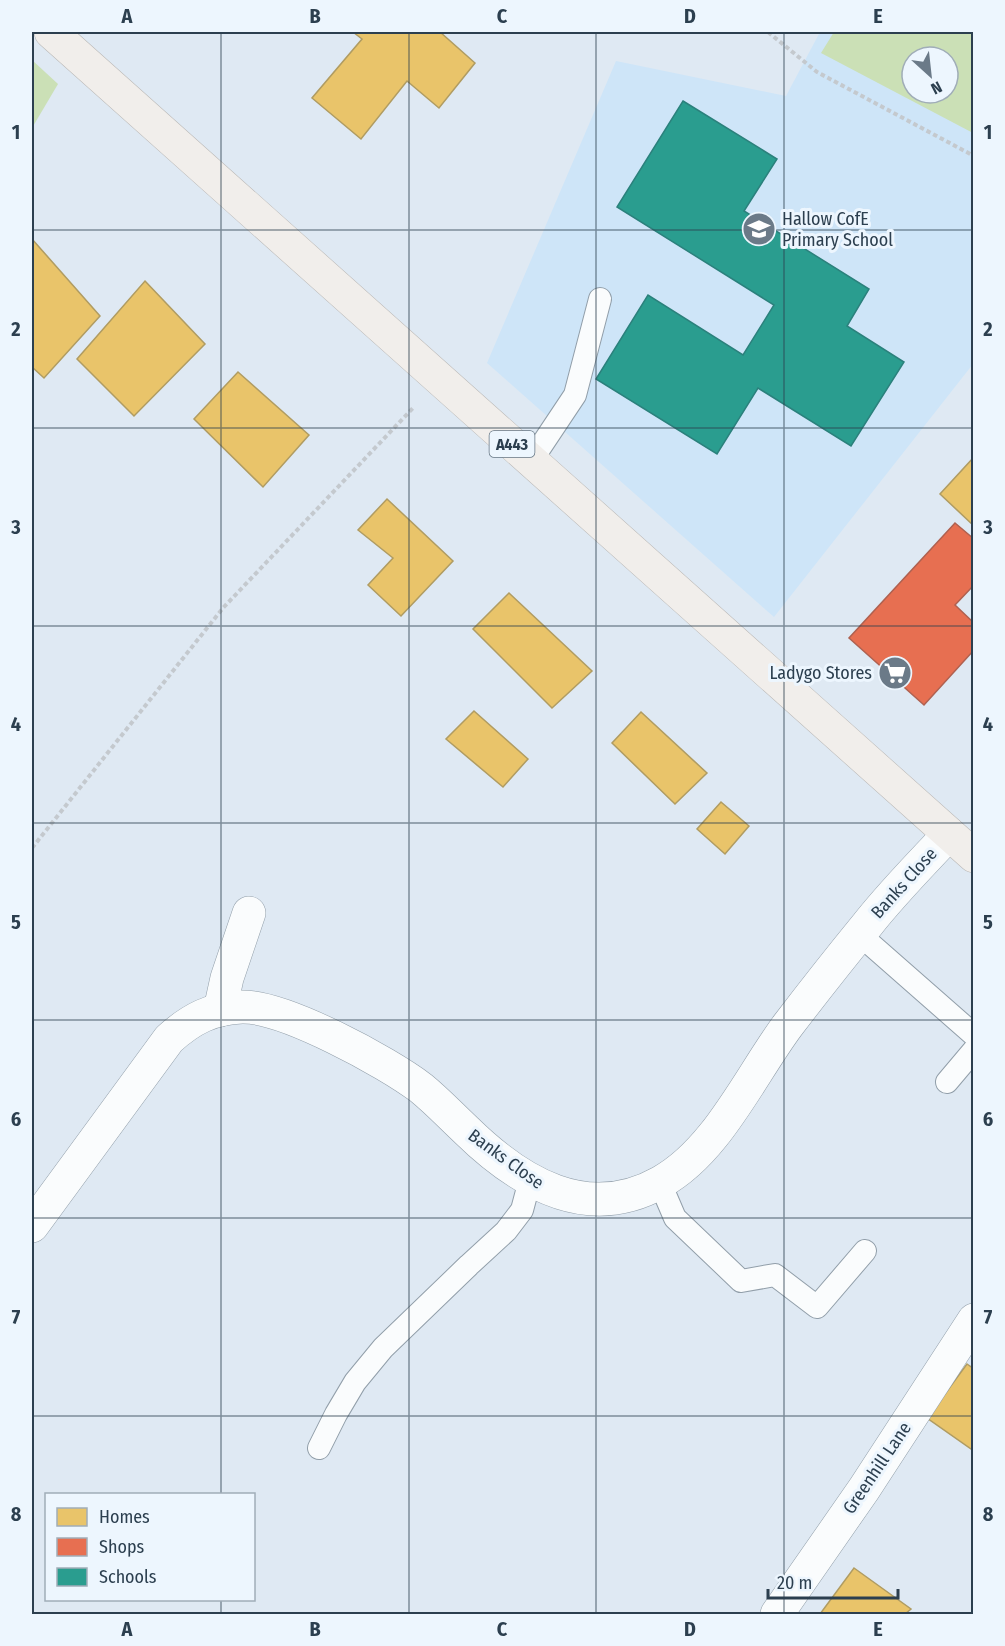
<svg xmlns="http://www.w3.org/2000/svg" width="1005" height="1646" font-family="'Fira Sans Condensed',sans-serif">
  <rect width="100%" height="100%" fill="#dfe9f3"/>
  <path fill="#cee5f8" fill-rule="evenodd" d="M820,32H973V364L774,617L487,363L616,61L786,96ZM912,57H948V93H912Z"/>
  <g fill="#cbe0b6" fill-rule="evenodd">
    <path d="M834,32H973V133L821,53ZM912,57H948V93H912Z"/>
    <polygon points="32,60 58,84 32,128"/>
  </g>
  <g fill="#e9c46a" stroke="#b09c62" stroke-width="1.5">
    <polygon points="353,32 440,32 475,63 439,108 407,81 361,139 312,98 362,39"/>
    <polygon points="32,239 100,316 44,378 32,367"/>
    <polygon points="145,281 205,344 134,416 77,359"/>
    <polygon points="238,372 309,435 263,487 194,419"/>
    <polygon points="974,457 974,526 940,494"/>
    <polygon points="387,499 453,561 401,616 368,585 393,558 358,530"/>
    <polygon points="509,593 592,671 552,708 473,629"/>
    <polygon points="474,711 528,759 503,787 446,739"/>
    <polygon points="641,712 707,773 675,804 612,743"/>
    <polygon points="721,802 749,826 725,854 697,829"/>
    <polygon points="967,1364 974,1369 974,1451 927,1418"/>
    <polygon points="854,1568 911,1609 905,1614 820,1614"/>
  </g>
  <polygon fill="#e76f51" stroke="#af6150" stroke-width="1.5" points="955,523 974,539 974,585 955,605 974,623 974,650 924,705 849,638"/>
  <polygon fill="#2a9d8f" stroke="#2b817c" stroke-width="1.5" points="683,101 777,159 744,211 869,289 847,326 904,362 851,446 758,388 717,454 596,379 648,295 743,355 774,305 617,207"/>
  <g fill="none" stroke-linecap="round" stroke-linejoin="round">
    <defs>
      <g id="service">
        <polyline points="531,461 575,395 600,299"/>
        <polyline points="859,934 974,1035"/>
        <polyline points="947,1082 974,1050"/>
        <polyline points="660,1183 675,1218 741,1281 775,1275 817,1307 865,1251"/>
        <polyline points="319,1448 336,1414 355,1382 383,1348 469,1265 506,1231 522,1210 530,1180"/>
      </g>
      <g id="minor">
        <polyline points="220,1010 227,978 249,913"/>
        <path d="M32,1226L169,1039C191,1019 212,1008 242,1007C284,1006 387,1062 421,1088C437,1101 451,1116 466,1130C519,1182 587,1224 661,1182C717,1151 750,1076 788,1025C814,991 840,958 867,925C892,893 921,864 949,834"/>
        <polyline points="777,1614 864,1489 974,1320"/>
      </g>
      <polyline id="primary" points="51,32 974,856"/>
    </defs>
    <use href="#service" stroke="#919ea9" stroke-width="24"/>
    <use href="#minor" stroke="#919ea9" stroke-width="34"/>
    <use href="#primary" stroke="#bab8b6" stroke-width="34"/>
    <g stroke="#c4c9ce" stroke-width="4" stroke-dasharray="4.5 3" stroke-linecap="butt">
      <polyline points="768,32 817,72 974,156"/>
      <polyline points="32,848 223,608 413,408"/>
    </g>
    <use href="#service" stroke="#fafcfd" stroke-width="22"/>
    <use href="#minor" stroke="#fafcfd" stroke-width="33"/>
    <use href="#primary" stroke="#f1eeeb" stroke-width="33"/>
  </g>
  <path fill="none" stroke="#2c3f4f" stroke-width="1.5" stroke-opacity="0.55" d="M221,32V1494M409,32V1614M596,32V1614M784,32V1614M32,230H974M32,428H974M32,626H974M32,823H974M32,1020H974M32,1218H974M32,1416H974M221,1600V1614"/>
  <defs>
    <symbol id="school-disc" viewBox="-11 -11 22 22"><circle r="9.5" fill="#6b7a88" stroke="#edf6fe"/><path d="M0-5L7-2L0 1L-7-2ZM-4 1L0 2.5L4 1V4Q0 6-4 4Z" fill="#fff"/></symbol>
    <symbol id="supermarket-disc" viewBox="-11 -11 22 22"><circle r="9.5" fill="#6b7a88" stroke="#edf6fe"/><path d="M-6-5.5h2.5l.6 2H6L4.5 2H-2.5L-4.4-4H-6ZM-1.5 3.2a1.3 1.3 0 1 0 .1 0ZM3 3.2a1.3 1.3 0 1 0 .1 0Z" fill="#fff"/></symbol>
  </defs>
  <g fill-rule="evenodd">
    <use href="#school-disc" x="740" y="210" width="38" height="38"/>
    <use href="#supermarket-disc" x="876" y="654" width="38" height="38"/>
  </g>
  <g text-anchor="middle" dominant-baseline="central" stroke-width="6" stroke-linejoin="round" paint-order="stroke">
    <rect fill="#edf6fe" stroke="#667684" stroke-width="1.5" x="489.5" y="431" width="45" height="26" rx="4.5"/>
    <g font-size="16" font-weight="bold" fill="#2c3f4f">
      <text x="512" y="444">A443</text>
    </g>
    <g font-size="18" fill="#2c3f4f" stroke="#edf6fe" text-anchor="start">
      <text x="782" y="219">Hallow CofE<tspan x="782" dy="21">Primary School</tspan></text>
      <text x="872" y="673" text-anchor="end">Ladygo Stores</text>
    </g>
    <g font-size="18" fill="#2c3f4f" stroke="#edf6fe">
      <text transform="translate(904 883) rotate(-48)">Banks Close</text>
      <text transform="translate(506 1159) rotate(36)">Banks Close</text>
      <text transform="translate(877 1468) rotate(-56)">Greenhill Lane</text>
    </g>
  </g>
  <rect width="1005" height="1646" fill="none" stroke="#edf6fe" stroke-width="66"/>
  <rect x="45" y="1493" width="210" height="108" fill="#edf6fe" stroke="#a0adb8" stroke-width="1.5"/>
  <rect x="57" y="1508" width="30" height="18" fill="#e9c46a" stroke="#a0adb8" stroke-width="1.5"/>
  <text x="99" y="1523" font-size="18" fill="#2c3f4f">Homes</text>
  <rect x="57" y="1538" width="30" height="18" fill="#e76f51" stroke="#a0adb8" stroke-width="1.5"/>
  <text x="99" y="1553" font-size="18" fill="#2c3f4f">Shops</text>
  <rect x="57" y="1568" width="30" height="18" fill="#2a9d8f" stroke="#a0adb8" stroke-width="1.5"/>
  <text x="99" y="1583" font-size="18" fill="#2c3f4f">Schools</text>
  <g transform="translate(930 75) rotate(153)"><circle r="28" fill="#edf6fe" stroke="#a0adb8" stroke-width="1.5"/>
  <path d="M0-4.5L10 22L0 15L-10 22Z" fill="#6b7a88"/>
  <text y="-9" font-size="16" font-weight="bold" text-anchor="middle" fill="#2c3f4f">N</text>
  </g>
  <path d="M768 1589v9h130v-9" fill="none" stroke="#2c3f4f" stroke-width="3"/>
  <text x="777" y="1589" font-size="18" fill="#2c3f4f" stroke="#edf6fe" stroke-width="4.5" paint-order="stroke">20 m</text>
  <rect x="33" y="33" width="939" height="1580" fill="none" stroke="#2c3f4f" stroke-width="2"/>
  <g font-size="20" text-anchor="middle" font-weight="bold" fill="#2c3f4f">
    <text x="127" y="23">A</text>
    <text x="315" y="23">B</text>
    <text x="502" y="23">C</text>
    <text x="690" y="23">D</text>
    <text x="878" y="23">E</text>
    <text x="16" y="139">1</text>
    <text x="988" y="139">1</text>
    <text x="16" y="336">2</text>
    <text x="988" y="336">2</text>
    <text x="16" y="534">3</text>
    <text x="988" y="534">3</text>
    <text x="16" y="731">4</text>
    <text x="988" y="731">4</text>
    <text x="16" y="929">5</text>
    <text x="988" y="929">5</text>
    <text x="16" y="1126">6</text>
    <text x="988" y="1126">6</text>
    <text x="16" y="1324">7</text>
    <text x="988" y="1324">7</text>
    <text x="16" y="1521">8</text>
    <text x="988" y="1521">8</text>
    <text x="127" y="1636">A</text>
    <text x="315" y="1636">B</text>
    <text x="502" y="1636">C</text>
    <text x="690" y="1636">D</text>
    <text x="878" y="1636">E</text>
  </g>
</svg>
